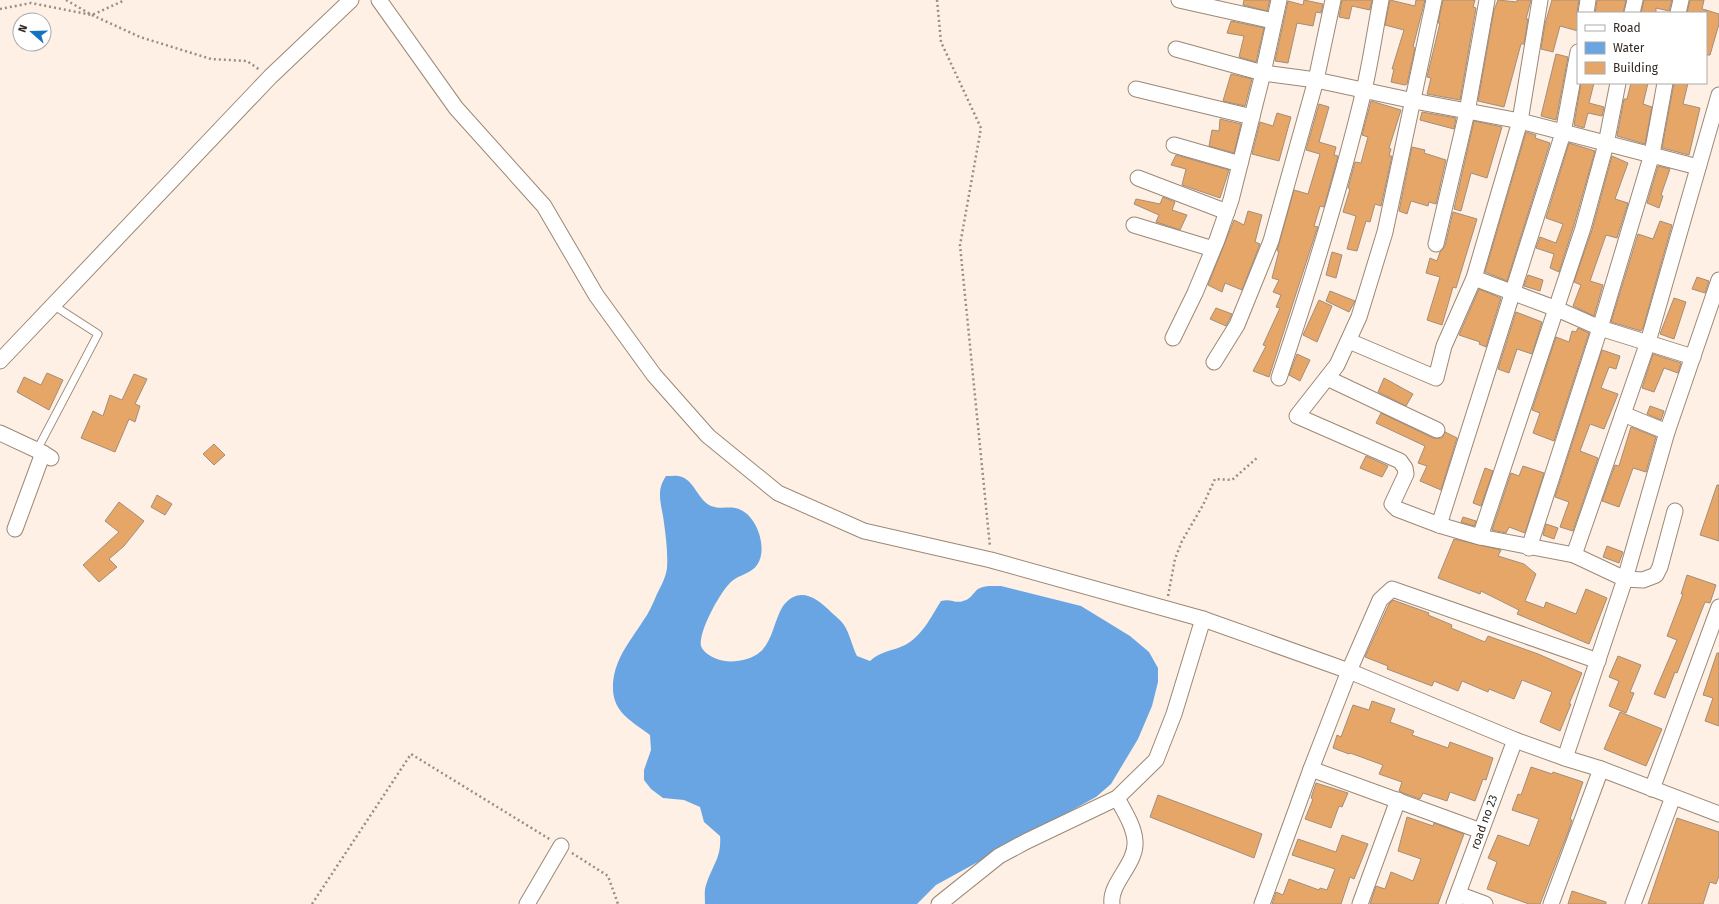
<svg xmlns="http://www.w3.org/2000/svg" width="1719" height="904" font-family="'Fira Sans',sans-serif">
  <rect width="100%" height="100%" fill="#fef0e4"/>
  <path fill="#69a5e2" d="M666,476C671,476 678,475 682,477C695,482 698,500 711,506C721,510 732,505 741,510C758,518 768,550 757,565C752,573 739,575 732,581C721,590 698,632 701,646C703,652 711,657 717,659C729,664 750,661 760,652C773,641 774,620 783,606C799,585 817,598 831,612C835,616 841,620 844,625C850,634 852,646 857,656L870,661C880,651 893,651 905,645C922,636 931,617 941,601C951,598 955,604 963,601C970,600 973,593 978,589C984,585 994,586 1001,586L1081,606L1130,636L1149,652L1158,668V682L1152,706L1138,739L1111,784L1096,797L936,885L917,904H705C705,898 704,891 706,885C712,866 722,857 720,836L704,822L700,807L684,800L663,798L651,789L644,780V770L651,750L650,735C633,722 614,713 613,690C612,662 629,643 643,621C649,613 653,603 657,594C661,586 666,577 667,568C668,554 666,537 664,523C662,505 655,492 666,476Z"/>
  <g fill="#e6a667" stroke="#a38e7b">
    <polygon points="1244,0 1270,0 1267,11 1243,5"/>
    <polygon points="1304,0 1323,4 1321,13 1316,12 1313,26 1297,23 1288,63 1275,61 1288,1 1303,5"/>
    <polygon points="1342,0 1372,0 1370,10 1352,6 1349,19 1339,17"/>
    <polygon points="1390,0 1415,6 1416,0 1425,0 1413,47 1415,48 1407,84 1405,85 1391,82 1394,69 1392,69 1404,30 1385,25"/>
    <polygon points="1443,0 1475,0 1473,7 1476,8 1460,100 1427,94 1431,78 1427,77 1440,23 1438,23"/>
    <polygon points="1498,0 1517,2 1517,0 1531,0 1526,19 1528,19 1524,44 1521,44 1504,107 1478,101 1494,10"/>
    <polygon points="1552,0 1579,0 1577,12 1578,31 1560,26 1553,52 1541,49 1545,24"/>
    <polygon points="1597,0 1626,0 1623,13 1595,13"/>
    <polygon points="1644,0 1672,0 1669,11 1656,8 1656,13 1641,13"/>
    <polygon points="1690,0 1704,0 1702,9 1706,10 1705,13 1687,13"/>
    <polygon points="1706,10 1719,14 1719,24 1710,55 1706,55"/>
    <polygon points="1231,21 1264,28 1256,62 1239,57 1244,36 1227,33"/>
    <polygon points="1556,54 1568,57 1556,120 1541,116"/>
    <polygon points="1231,74 1252,79 1245,106 1223,101"/>
    <polygon points="1581,83 1594,83 1589,103 1604,107 1602,116 1588,113 1584,128 1574,125"/>
    <polygon points="1631,83 1648,83 1643,104 1652,107 1645,144 1617,136 1624,99 1627,99"/>
    <polygon points="1674,83 1688,83 1683,104 1700,108 1689,155 1662,148"/>
    <polygon points="1371,101 1401,110 1389,148 1391,149 1389,156 1392,156 1381,206 1375,204 1370,222 1366,221 1357,251 1347,249 1356,216 1343,212 1350,189 1348,188 1355,162 1361,163 1368,137 1362,135"/>
    <polygon points="1319,104 1329,107 1319,142 1336,147 1334,155 1338,156 1324,207 1320,206 1314,226 1318,227 1316,232 1269,377 1253,371 1266,346 1263,345 1280,308 1276,307 1281,295 1273,292 1279,280 1272,278 1279,251 1277,251 1294,190 1308,194 1320,154 1306,150"/>
    <polygon points="1422,112 1456,118 1454,129 1420,120"/>
    <polygon points="1277,113 1291,117 1279,161 1252,154 1260,122 1273,126"/>
    <polygon points="1220,119 1241,124 1234,153 1209,146 1212,130 1219,131"/>
    <polygon points="1474,121 1502,127 1487,178 1471,173 1461,211 1454,209"/>
    <polygon points="1526,132 1536,135 1535,138 1550,143 1507,281 1485,272"/>
    <polygon points="1569,143 1595,151 1574,225 1559,272 1550,268 1554,254 1536,248 1540,237 1556,243 1563,224 1546,218"/>
    <polygon points="1412,147 1425,150 1424,153 1446,160 1436,204 1429,202 1428,206 1411,201 1407,214 1399,211"/>
    <polygon points="1176,155 1229,170 1220,198 1182,185 1186,169 1171,165"/>
    <polygon points="1612,156 1628,163 1615,199 1628,203 1617,238 1606,235 1590,281 1603,285 1594,316 1573,306 1581,285 1574,282 1592,230"/>
    <polygon points="1658,166 1670,169 1661,195 1663,196 1659,208 1647,203"/>
    <polygon points="1163,197 1175,202 1172,210 1187,215 1180,230 1156,222 1159,215 1134,204 1136,199 1160,204"/>
    <polygon points="1248,211 1262,215 1255,242 1260,244 1242,290 1225,283 1222,292 1208,285 1234,220 1244,225"/>
    <polygon points="1453,212 1477,219 1460,275 1456,288 1453,287 1442,325 1427,320 1440,277 1426,273 1430,258 1437,261 1440,252 1445,246"/>
    <polygon points="1660,221 1672,225 1643,328 1641,331 1611,322 1638,234 1653,239"/>
    <polygon points="1332,252 1342,255 1336,278 1326,275"/>
    <polygon points="1528,275 1543,280 1540,291 1524,286"/>
    <polygon points="1697,277 1709,281 1705,293 1692,289"/>
    <polygon points="1479,289 1501,298 1486,347 1479,344 1480,342 1459,335"/>
    <polygon points="1330,291 1355,301 1349,312 1326,301"/>
    <polygon points="1674,298 1686,302 1674,339 1660,334"/>
    <polygon points="1319,300 1332,306 1317,342 1303,335"/>
    <polygon points="1216,308 1232,314 1226,326 1210,319"/>
    <polygon points="1516,312 1542,322 1532,354 1517,349 1509,373 1498,369"/>
    <polygon points="1578,328 1589,333 1554,441 1533,433 1540,413 1532,410 1556,337 1569,342 1572,331 1576,332"/>
    <polygon points="1602,350 1620,356 1616,369 1609,367 1601,388 1618,394 1604,429 1590,424 1580,451 1598,458 1573,531 1560,527 1569,502 1555,497"/>
    <polygon points="1297,354 1310,360 1300,381 1289,375"/>
    <polygon points="1653,354 1681,363 1678,373 1664,368 1654,392 1642,388"/>
    <polygon points="47,373 63,380 49,410 17,392 24,377 41,385"/>
    <polygon points="134,374 147,379 135,404 140,406 135,422 129,419 115,452 81,438 93,411 103,416 110,395 122,400"/>
    <polygon points="1384,378 1413,394 1406,406 1378,392"/>
    <polygon points="1650,406 1664,411 1661,420 1647,414"/>
    <polygon points="1381,413 1433,438 1442,438 1445,432 1457,438 1441,490 1420,481 1427,466 1418,463 1425,446 1376,423"/>
    <polygon points="1631,427 1656,437 1646,472 1633,468 1619,507 1602,501 1615,465 1619,466"/>
    <polygon points="214,444 225,455 214,465 203,454"/>
    <polygon points="1366,456 1388,466 1382,477 1360,468"/>
    <polygon points="1523,466 1544,473 1525,533 1509,527 1506,533 1492,530 1511,473 1519,476"/>
    <polygon points="1485,468 1493,471 1481,506 1473,503"/>
    <polygon points="1717,485 1719,485 1719,541 1700,535"/>
    <polygon points="157,495 172,504 165,515 151,507"/>
    <polygon points="119,502 144,521 124,546 109,559 117,567 99,582 83,565 119,532 105,521"/>
    <polygon points="1463,517 1476,521 1474,526 1461,522"/>
    <polygon points="1546,524 1558,528 1554,539 1543,535"/>
    <polygon points="1454,539 1501,550 1498,556 1524,564 1536,574 1525,601 1544,608 1546,602 1576,614 1586,589 1607,598 1589,644 1517,614 1519,610 1481,591 1480,594 1438,578"/>
    <polygon points="1607,546 1623,552 1619,563 1603,557"/>
    <polygon points="1687,575 1716,585 1710,603 1705,602 1677,673 1675,672 1665,698 1654,694 1677,640 1667,636 1683,594 1681,594"/>
    <polygon points="1393,600 1429,613 1428,615 1452,625 1451,628 1485,642 1488,636 1538,654 1582,673 1569,704 1571,704 1560,731 1540,722 1552,692 1522,680 1514,699 1489,689 1488,692 1462,681 1458,691 1434,681 1432,686 1387,669 1388,666 1365,657 1389,604"/>
    <polygon points="1717,653 1719,653 1719,726 1705,721 1713,698 1703,695"/>
    <polygon points="1618,656 1641,665 1630,692 1634,693 1626,713 1609,706 1619,681 1609,677"/>
    <polygon points="1372,701 1395,709 1390,722 1414,731 1412,735 1448,748 1450,742 1493,758 1486,780 1483,779 1475,801 1450,792 1447,801 1423,793 1420,799 1403,793 1399,791 1402,782 1379,774 1383,765 1350,753 1349,754 1333,748 1337,735 1341,737 1353,705 1369,710"/>
    <polygon points="1620,712 1662,729 1646,766 1604,749"/>
    <polygon points="1531,767 1552,774 1553,772 1583,782 1570,819 1572,820 1568,832 1540,904 1529,904 1487,889 1497,862 1488,858 1498,835 1529,846 1539,819 1512,810 1518,794 1521,795"/>
    <polygon points="1316,783 1348,793 1342,807 1339,806 1331,828 1305,819 1313,799 1311,798"/>
    <polygon points="1158,795 1262,834 1254,858 1150,817"/>
    <polygon points="1407,817 1433,826 1434,823 1464,834 1438,904 1370,904 1376,886 1385,889 1391,872 1413,881 1421,859 1398,851"/>
    <polygon points="1677,818 1719,832 1719,876 1716,884 1710,882 1703,904 1648,904"/>
    <polygon points="1342,835 1368,844 1354,879 1350,877 1341,904 1272,904 1276,892 1283,895 1289,879 1319,890 1320,888 1327,890 1335,869 1292,855 1298,839 1336,852"/>
    <polygon points="1572,891 1606,902 1606,904 1568,904"/>
  </g>
  <g fill="none" stroke-linecap="round" stroke-linejoin="round">
    <defs>
      <polyline id="lane" points="37,450 98,334 53,305"/>
      <g id="street">
        <polyline points="379,0 456,108 544,206 596,295 654,375 708,436 778,493 864,531 991,560 1203,619 1349,671 1515,740 1565,758 1601,769 1719,814"/>
        <polyline points="1179,0 1273,21"/>
        <polyline points="1434,0 1385,232 1359,317 1337,365 1297,416 1400,461 1405,468 1406,474 1392,504 1397,509 1439,525 1480,537 1574,555 1625,579 1643,580 1656,575 1660,567 1675,511"/>
        <polyline points="1586,13 1588,0"/>
        <polyline points="1632,13 1635,0"/>
        <polyline points="1678,13 1681,0"/>
        <polyline points="1176,49 1263,73 1316,80 1414,101 1520,121 1698,167"/>
        <polyline points="1136,89 1252,117"/>
        <polyline points="1174,145 1240,164"/>
        <polyline points="1138,178 1227,212"/>
        <polyline points="1134,225 1213,249"/>
        <polyline points="1436,244 1467,112 1487,0"/>
        <polyline points="1474,278 1557,309 1600,328 1693,357"/>
        <polyline points="1173,338 1195,293 1217,240 1231,200 1263,73 1279,0"/>
        <polyline points="1349,341 1436,378 1444,346 1474,278 1520,121 1540,0"/>
        <polyline points="0,361 270,77 351,0"/>
        <polyline points="1214,362 1237,325 1271,241 1316,80 1333,0"/>
        <path d="M1279,378C1311,283 1341,187 1364,90C1371,60 1375,30 1381,0"/>
        <polyline points="1327,378 1437,430"/>
        <polyline points="1623,414 1667,432"/>
        <polyline points="0,433 43,453 51,458"/>
        <polyline points="1439,525 1563,133 1578,52"/>
        <polyline points="15,529 43,453"/>
        <polyline points="1480,537 1583,228 1606,144 1618,83"/>
        <polyline points="1529,548 1600,328 1652,154 1665,83"/>
        <polyline points="1574,555 1648,342 1719,95"/>
        <polyline points="1565,758 1625,579 1667,432 1719,280"/>
        <polyline points="1311,769 1481,831"/>
        <polyline points="1652,789 1719,607"/>
        <polyline points="1458,894 1485,904"/>
        <polyline points="527,904 561,846"/>
        <polyline points="939,904 999,856 1027,841 1117,798 1156,760 1174,714 1203,619"/>
        <path d="M1112,904C1109,883 1137,864 1135,841C1134,826 1124,811 1117,798"/>
        <polyline points="1262,904 1311,769 1349,671 1380,600 1392,589 1598,661"/>
        <polyline points="1360,904 1398,800"/>
        <polyline points="1454,904 1515,740"/>
        <polyline points="1551,904 1601,769"/>
        <polyline points="1633,904 1673,797"/>
      </g>
    </defs>
    <use href="#lane" stroke="#9c8875" stroke-width="9"/>
    <use href="#street" stroke="#9c8875" stroke-width="17"/>
    <g stroke="#998e84" stroke-width="2.5" stroke-dasharray="2 3" stroke-linecap="butt">
      <polyline points="66,0 92,15 140,37 211,59 247,61 260,70"/>
      <polyline points="937,0 941,42 981,128 960,245 990,547"/>
      <polyline points="0,9 31,3 92,15 125,0"/>
      <polyline points="1168,596 1175,559 1182,541 1203,505 1215,479 1232,480 1258,457"/>
      <polyline points="572,853 608,876 618,904"/>
      <polyline points="312,904 411,754 551,840"/>
    </g>
    <use href="#lane" stroke="#fff" stroke-width="7"/>
    <use href="#street" stroke="#fff" stroke-width="15"/>
  </g>
  <g text-anchor="middle" dominant-baseline="central" stroke-width="3.5" stroke-linejoin="round" paint-order="stroke">
    <g font-size="12" fill="#322a22" stroke="#fff">
      <text transform="translate(1484 822) rotate(-70)">road no 23</text>
    </g>
  </g>
  <rect x="1577" y="12" width="130" height="72" fill="#ffffff" stroke="#adaaa7"/>
  <rect x="1585" y="25" width="20" height="6" fill="#ffffff" stroke="#adaaa7"/>
  <text x="1613" y="32" font-size="12" fill="#322a22">Road</text>
  <rect x="1585" y="42" width="20" height="12" fill="#69a5e2" stroke="#adaaa7"/>
  <text x="1613" y="52" font-size="12" fill="#322a22">Water</text>
  <rect x="1585" y="62" width="20" height="12" fill="#e6a667" stroke="#adaaa7"/>
  <text x="1613" y="72" font-size="12" fill="#322a22">Building</text>
  <g transform="translate(32 32) rotate(290)"><circle r="19" fill="#ffffff" stroke="#adaaa7"/>
  <path d="M0-3L7 15L0 10L-7 15Z" fill="#1671be"/>
  <text y="-6" font-size="11" font-weight="bold" text-anchor="middle" fill="#322a22">N</text>
  </g>
</svg>
